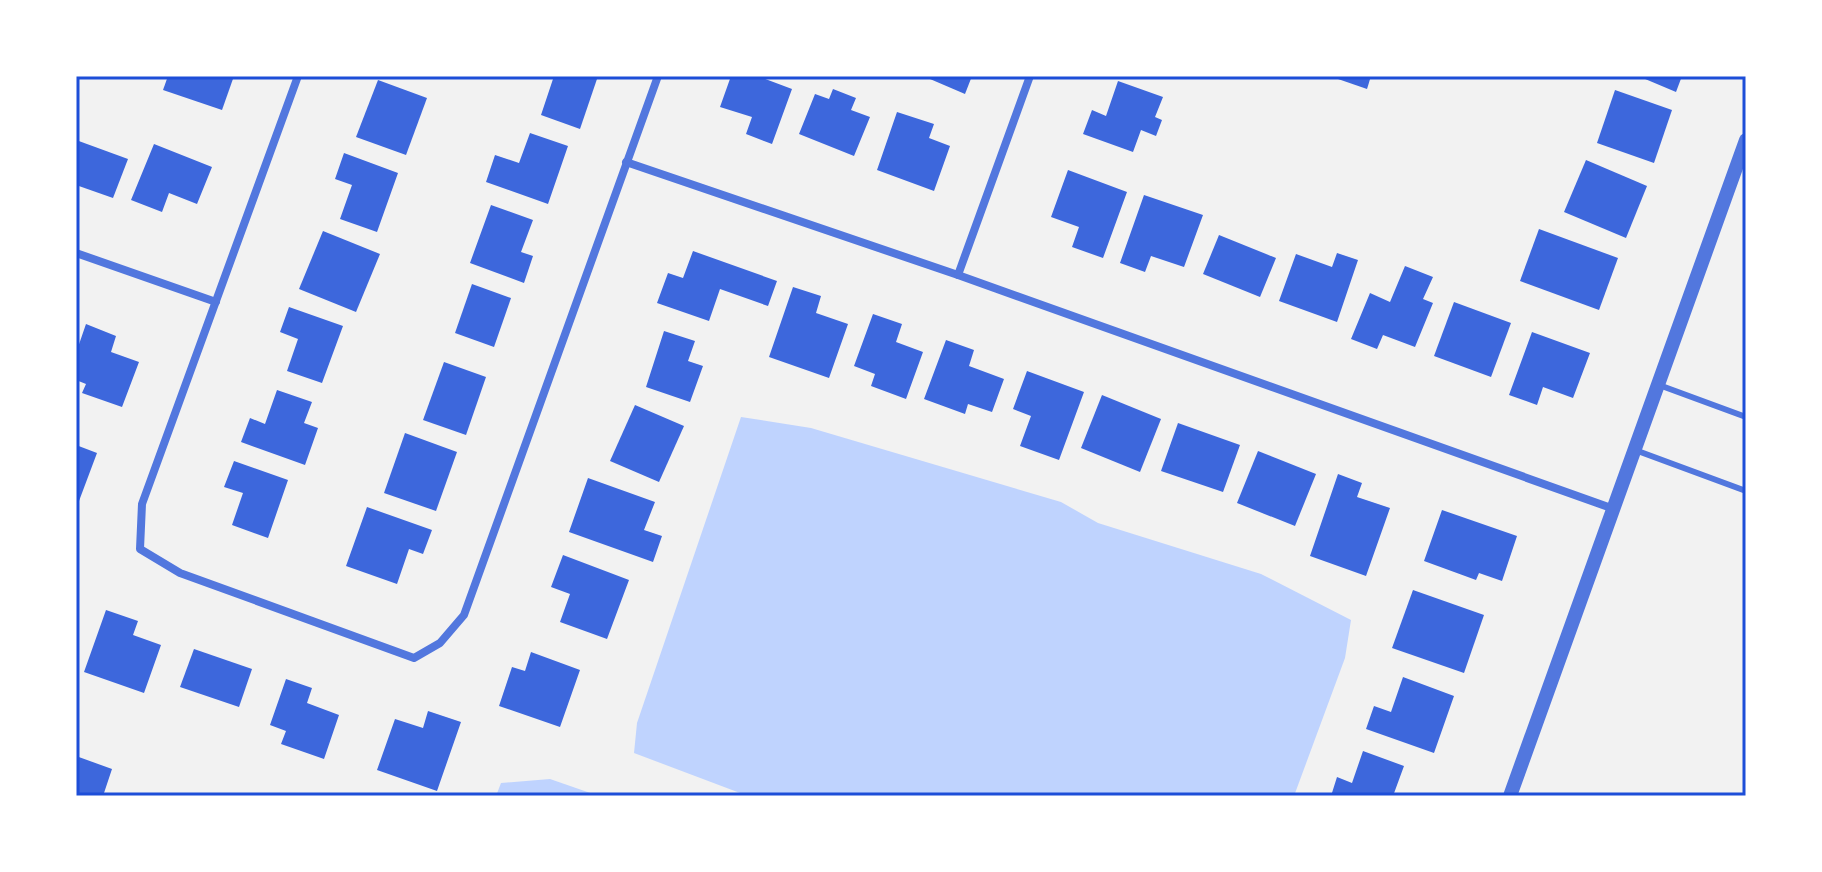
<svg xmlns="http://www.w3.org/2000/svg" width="1822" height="872" font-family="'Fira Sans Condensed',sans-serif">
  <rect width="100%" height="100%" fill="#f2f2f2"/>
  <g fill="#bfd3fe">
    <polygon points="741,417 811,428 1061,502 1098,523 1261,574 1351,620 1345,658 1294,796 748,796 634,753 637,723"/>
    <polygon points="550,779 599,796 496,796 501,783"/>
  </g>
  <g fill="#3d67dc">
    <polygon points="168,76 234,76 222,110 163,90"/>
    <polygon points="554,76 598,76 580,129 541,115"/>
    <polygon points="731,76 757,76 792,89 772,144 746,134 752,117 720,107"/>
    <polygon points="923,76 972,76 965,94"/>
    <polygon points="1339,76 1371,76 1367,89 1338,79"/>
    <polygon points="1638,76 1682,76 1676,92"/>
    <polygon points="378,80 427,98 406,155 356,137"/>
    <polygon points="1118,81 1163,97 1155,117 1162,120 1156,136 1141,130 1133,152 1083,134 1092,110 1106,116"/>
    <polygon points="833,89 856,98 851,110 870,117 854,156 799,134 815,94 829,99"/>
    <polygon points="1615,90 1672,110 1654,163 1597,143"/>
    <polygon points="897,112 934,124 929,138 950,146 934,191 877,170"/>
    <polygon points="530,133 568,146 548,204 486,182 495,155 519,163"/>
    <polygon points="76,140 128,159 113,198 76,185"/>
    <polygon points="154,144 212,167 197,204 169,193 162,212 131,200"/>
    <polygon points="344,153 398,173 377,232 340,219 352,185 335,179"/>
    <polygon points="1586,160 1647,186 1626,238 1564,212"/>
    <polygon points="1068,170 1127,192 1103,258 1072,247 1079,227 1051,217"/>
    <polygon points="1144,195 1203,215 1184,267 1151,256 1145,272 1120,263"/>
    <polygon points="491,205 533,220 521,252 533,256 524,283 470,263"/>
    <polygon points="1539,229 1618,258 1599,310 1520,281"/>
    <polygon points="323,231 380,254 356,312 299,289"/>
    <polygon points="1219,235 1276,258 1260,297 1203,274"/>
    <polygon points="693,251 777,281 768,306 720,289 709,321 657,303 668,273 683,278"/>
    <polygon points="1337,253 1358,260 1337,322 1279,301 1296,254 1332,267"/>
    <polygon points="1405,266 1433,277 1423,299 1433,303 1415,347 1383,335 1377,349 1351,339 1370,293 1390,302"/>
    <polygon points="472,284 511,298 494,347 455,333"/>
    <polygon points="793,287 821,296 816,313 848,324 829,378 769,357"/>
    <polygon points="1454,302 1511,323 1491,377 1434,356"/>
    <polygon points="289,307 343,326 322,383 287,371 298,339 280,332"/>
    <polygon points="873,314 902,324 896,342 923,352 906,399 871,386 875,374 854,366"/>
    <polygon points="86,324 116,336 111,352 139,362 122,407 82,393 86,384 76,380 76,353"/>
    <polygon points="664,331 695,341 688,361 703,366 690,402 646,387"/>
    <polygon points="1532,332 1590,353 1573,398 1543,387 1537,405 1509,395"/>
    <polygon points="946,340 974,350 969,366 1004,379 992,412 968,404 965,414 924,399"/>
    <polygon points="444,362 486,377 466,435 423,420"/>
    <polygon points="1027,371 1084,392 1059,460 1020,446 1031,416 1013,409"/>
    <polygon points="277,390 312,402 304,423 318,428 305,465 241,442 250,418 265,424"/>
    <polygon points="1102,395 1161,419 1140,472 1081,448"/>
    <polygon points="635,405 684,426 659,482 610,461"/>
    <polygon points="1178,423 1240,445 1223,492 1161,471"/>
    <polygon points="405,433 457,452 436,511 384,493"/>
    <polygon points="76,445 97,453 76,509"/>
    <polygon points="1258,451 1316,474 1295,526 1237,503"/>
    <polygon points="234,461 288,480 268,538 232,525 243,493 224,487"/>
    <polygon points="1338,474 1362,483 1357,497 1390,508 1366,576 1310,556"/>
    <polygon points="588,478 655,502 644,530 662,536 653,562 569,532"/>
    <polygon points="367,507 432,530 423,554 409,549 397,584 346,566"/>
    <polygon points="1442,510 1517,536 1502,581 1479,573 1476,580 1424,561"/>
    <polygon points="563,555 629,580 607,639 560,622 570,594 551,587"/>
    <polygon points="1413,590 1484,615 1464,673 1392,648"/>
    <polygon points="106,610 138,621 133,635 161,645 144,693 84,672"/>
    <polygon points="194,649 252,669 239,707 180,687"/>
    <polygon points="531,652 580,670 560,727 499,706 512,667 525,671"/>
    <polygon points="1403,677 1454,696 1434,753 1366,729 1374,706 1391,712"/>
    <polygon points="286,679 312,688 307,703 339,715 324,759 281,744 286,731 270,725"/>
    <polygon points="428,711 461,722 437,791 377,770 395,719 423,728"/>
    <polygon points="1363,751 1404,766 1393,796 1331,796 1337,777 1352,783"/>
    <polygon points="76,756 112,769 103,796 76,796"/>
  </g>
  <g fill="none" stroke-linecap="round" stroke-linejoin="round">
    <g stroke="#5277de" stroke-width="6">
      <polyline points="1659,385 1746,417"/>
      <polyline points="1635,450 1746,491"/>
    </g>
    <g stroke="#5277de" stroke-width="8">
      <polyline points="298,76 142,504 140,549 180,573 414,658 440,643 464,615 658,76"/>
      <polyline points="626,162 958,275 1614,509"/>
      <polyline points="76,253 216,302"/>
      <polyline points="958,275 1030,76"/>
    </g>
    <polyline stroke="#5277de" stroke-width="14" points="1510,796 1746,140"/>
  </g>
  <rect width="1822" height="872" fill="none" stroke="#ffffff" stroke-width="156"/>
  <rect x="78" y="78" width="1666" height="716" fill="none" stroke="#1d4ed8" stroke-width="3"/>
</svg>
